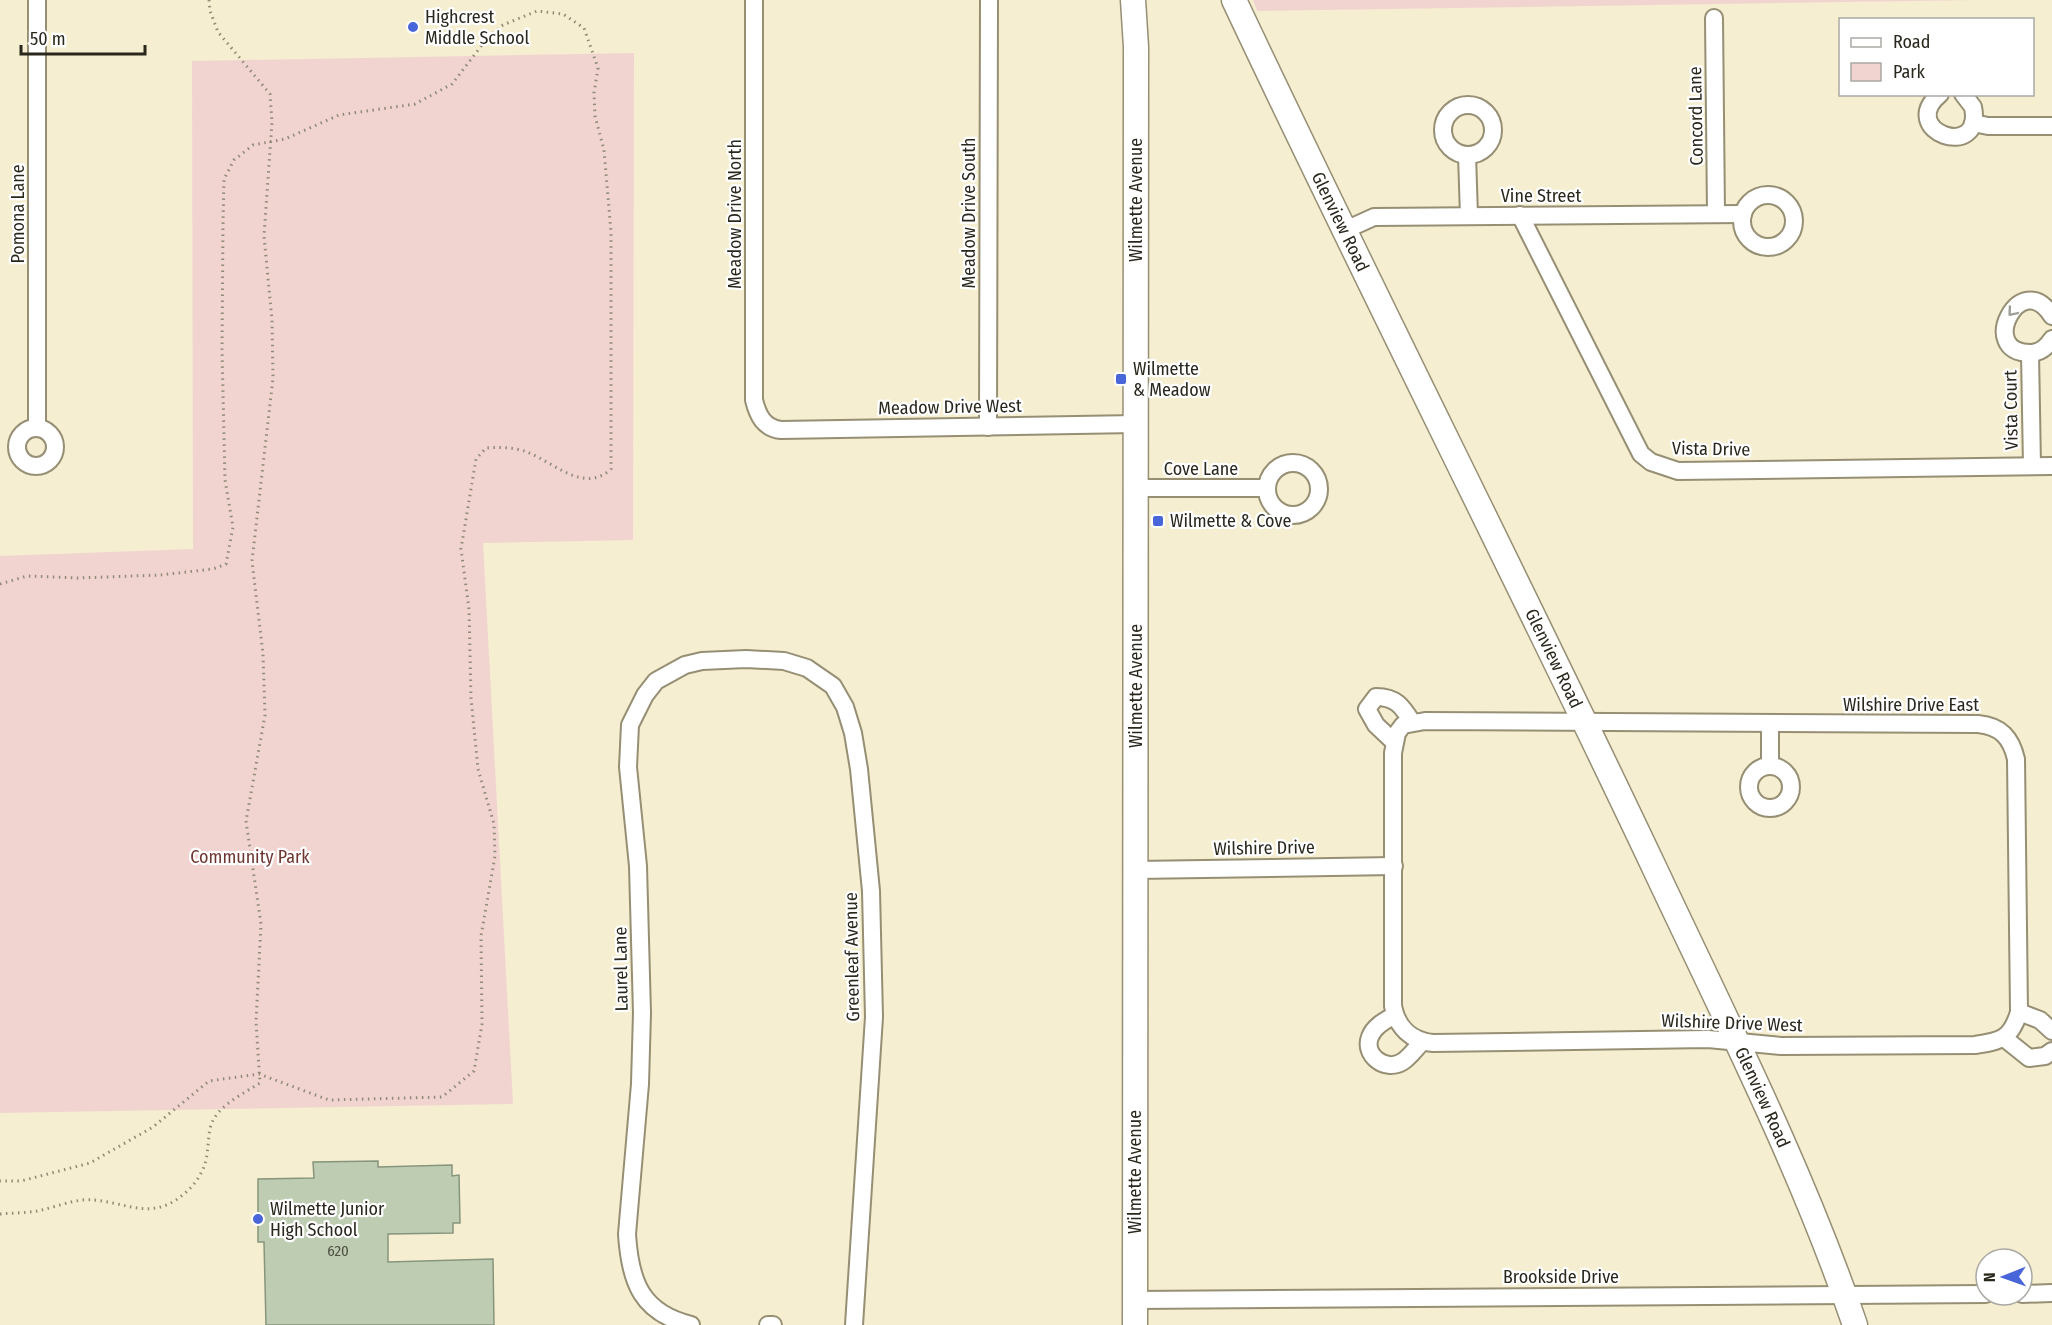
<svg xmlns="http://www.w3.org/2000/svg" width="2052" height="1325" font-family="'Fira Sans Condensed',sans-serif">
  <rect width="100%" height="100%" fill="#f5eed0"/>
  <g fill="#f1d4d0">
    <polygon points="1253,0 1978,0 1257,11"/>
    <polygon points="634,53 633,540 483,543 513,1104 0,1113 0,556 193,549 192,61"/>
  </g>
  <polygon fill="#beccb2" stroke="#87957c" stroke-width="1.5" points="378,1161 378,1167 452,1165 452,1176 459,1175 460,1223 453,1223 453,1233 388,1234 388,1262 493,1259 494,1325 266,1325 264,1242 258,1242 258,1179 314,1178 313,1162"/>
  <g fill="none" stroke-linecap="round" stroke-linejoin="round">
    <defs>
      <g id="street">
        <polyline points="37,0 37,428"/>
        <path d="M754,0V400C758,416 764,428 781,430L1136,424"/>
        <polyline points="1714,18 1716,214"/>
        <path d="M1940,94C1896,131 1984,162 1973,107L1963,94"/>
        <circle cx="1468" cy="130" r="25"/>
        <polyline points="1973,123 1988,126 2052,126"/>
        <polyline points="1467,155 1469,216"/>
        <circle cx="1768" cy="221" r="26"/>
        <polyline points="1520,215 1641,454 1651,462 1678,471 2052,466"/>
        <polyline points="1343,231 1374,217 1743,214"/>
        <path d="M2052,316C2021,266 1976,353 2030,353C2040,353 2047,347 2052,339"/>
        <polyline points="2030,353 2032,466"/>
        <polyline points="988,427 989,0"/>
        <circle cx="36" cy="447" r="19"/>
        <circle cx="1293" cy="489" r="26"/>
        <polyline points="1136,488 1267,488"/>
        <path d="M1425,721L1978,724C2001,726 2011,738 2016,759L2019,1012C2011,1039 2001,1041 1975,1045L1781,1046L1708,1039L1433,1043C1411,1041 1397,1027 1393,1006V753L1397,733L1403,725Z"/>
        <polyline points="1770,724 1770,766"/>
        <path d="M1394,742L1376,725L1367,709L1376,697C1396,697 1402,706 1412,722"/>
        <circle cx="1770" cy="787" r="21"/>
        <polyline points="1136,870 1394,866"/>
        <polyline points="2019,1012 2040,1020 2052,1031"/>
        <path d="M1395,1015C1386,1020 1374,1026 1370,1037C1363,1055 1385,1072 1402,1062C1409,1058 1416,1048 1422,1042"/>
        <polyline points="2004,1038 2029,1058 2045,1056 2052,1051"/>
        <polyline points="2022,1294 2052,1293"/>
        <polyline points="1135,1300 1986,1294"/>
        <path d="M691,1325C642,1313 630,1283 627,1234L640,1084L642,1013L638,866L628,767L630,725L645,695L656,681L685,665L702,661L746,659L784,661L807,668L833,686L845,707L853,733L859,769L871,891L874,1017L854,1325"/>
        <polyline points="768,1325 773,1325"/>
      </g>
      <g id="secondary">
        <polyline points="1133,0 1136,47 1135,1325"/>
        <path id="s1" d="M1234,0C1371,291 1517,577 1654,867C1725,1018 1801,1167 1855,1325"/>
      </g>
    </defs>
    <use href="#street" stroke="#968f74" stroke-width="20"/>
    <use href="#secondary" stroke="#968f74" stroke-width="27"/>
    <g stroke="#908b76" stroke-width="3" stroke-dasharray="1.5 4.5" stroke-linecap="butt">
      <path d="M0,584L27,576L78,578L160,575L213,569L226,564L233,527L225,480L222,349L223,224L224,179L234,160L253,145L285,139L339,115L415,104L452,84L489,36L503,25L537,11L563,14L584,28L598,68L594,93L595,116L604,150L611,232V469C584,494 555,463 527,452C514,447 500,447 486,448L476,459L461,549L469,609L471,698L478,769L494,824L495,856L481,936L482,1024L474,1071L442,1097L329,1100L259,1074L209,1081L153,1127L90,1163L21,1181H0"/>
      <path d="M0,1214C12,1213 25,1213 37,1211C52,1208 67,1202 82,1200C116,1197 144,1221 176,1200C186,1193 195,1185 201,1173C209,1159 207,1144 210,1129C214,1107 243,1094 260,1083L256,1022L261,924L246,821L265,715L263,654L252,561L273,378L272,320L264,236L272,122L270,94L218,32L210,11L209,0"/>
    </g>
    <use href="#street" stroke="#fff" stroke-width="16"/>
    <use href="#secondary" stroke="#fff" stroke-width="24"/>
  </g>
  <defs><path id="oneway-chevron" d="M-2-3.5L2.5 0L-2 3.5" fill="none" stroke-width="1.6" stroke-linecap="round" stroke-linejoin="round" transform="scale(1.5)"/></defs>
  <use stroke="#9f9e99" href="#oneway-chevron" transform="translate(2012 312) rotate(130)"/>
  <g fill="#4865d9" stroke="#fff" stroke-width="2">
    <circle cx="413" cy="27" r="6"/>
    <rect x="1115" y="373" width="12" height="12" rx="3"/>
    <rect x="1152" y="515" width="12" height="12" rx="3"/>
    <circle cx="258" cy="1219" r="6"/>
  </g>
  <g text-anchor="middle" dominant-baseline="central" stroke-width="4.5" stroke-linejoin="round" paint-order="stroke">
    <g font-size="15" fill="#4f5042">
      <text x="338" y="1251">620</text>
    </g>
    <g font-size="18" fill="#2a271c" stroke="#fff" text-anchor="start">
      <text x="425" y="17">Highcrest<tspan x="425" dy="21">Middle School</tspan></text>
      <text x="1133" y="369">Wilmette<tspan x="1133" dy="21">&amp; Meadow</tspan></text>
      <text x="1170" y="521">Wilmette &amp; Cove</text>
      <text x="270" y="1209">Wilmette Junior<tspan x="270" dy="21">High School</tspan></text>
    </g>
    <g font-size="18" fill="#2a271c" stroke="#fff">
      <text transform="translate(1696 116) rotate(-91)">Concord Lane</text>
      <text x="1541" y="196">Vine Street</text>
      <text transform="translate(1136 200) rotate(-90)">Wilmette Avenue</text>
      <text transform="translate(969 213) rotate(-90)">Meadow Drive South</text>
      <text transform="translate(18 214) rotate(-90)">Pomona Lane</text>
      <text transform="translate(735 214) rotate(-90)">Meadow Drive North</text>
      <text stroke="none"><textPath href="#s1" startOffset="246">Glenview Road</textPath></text>
      <text transform="translate(950 407) rotate(-1)">Meadow Drive West</text>
      <text transform="translate(2011 410) rotate(-91)">Vista Court</text>
      <text transform="translate(1711 449) rotate(1)">Vista Drive</text>
      <text x="1201" y="469">Cove Lane</text>
      <text stroke="none"><textPath href="#s1" startOffset="732">Glenview Road</textPath></text>
      <text transform="translate(1136 686) rotate(-90)">Wilmette Avenue</text>
      <text x="1911" y="705">Wilshire Drive East</text>
      <text transform="translate(1264 848) rotate(-1)">Wilshire Drive</text>
      <text transform="translate(852 957) rotate(-91)">Greenleaf Avenue</text>
      <text transform="translate(621 969) rotate(-91)">Laurel Lane</text>
      <text transform="translate(1732 1023) rotate(2)">Wilshire Drive West</text>
      <text stroke="none"><textPath href="#s1" startOffset="1218">Glenview Road</textPath></text>
      <text transform="translate(1135 1172) rotate(-90)">Wilmette Avenue</text>
      <text x="1561" y="1277">Brookside Drive</text>
    </g>
    <g font-size="18" fill="#6e3630" stroke="#fff">
      <text x="250" y="857">Community Park</text>
    </g>
  </g>
  <rect x="1839" y="18" width="195" height="78" fill="#ffffff" stroke="#aaa9a4" stroke-width="1.5"/>
  <rect x="1851" y="38" width="30" height="9" fill="#ffffff" stroke="#aaa9a4" stroke-width="1.5"/>
  <text x="1893" y="48" font-size="18" fill="#2a271c">Road</text>
  <rect x="1851" y="63" width="30" height="18" fill="#f1d4d0" stroke="#aaa9a4" stroke-width="1.5"/>
  <text x="1893" y="78" font-size="18" fill="#2a271c">Park</text>
  <g transform="translate(2004 1277) rotate(269)"><circle r="28" fill="#ffffff" stroke="#aaa9a4" stroke-width="1.5"/>
  <path d="M0-4.5L10 22L0 15L-10 22Z" fill="#4865d9"/>
  <text y="-9" font-size="16" font-weight="bold" text-anchor="middle" fill="#2a271c">N</text>
  </g>
  <path d="M21 45v9h124v-9" fill="none" stroke="#2a271c" stroke-width="3"/>
  <text x="30" y="45" font-size="18" fill="#2a271c" stroke="#ffffff" stroke-width="4.5" paint-order="stroke">50 m</text>
</svg>
